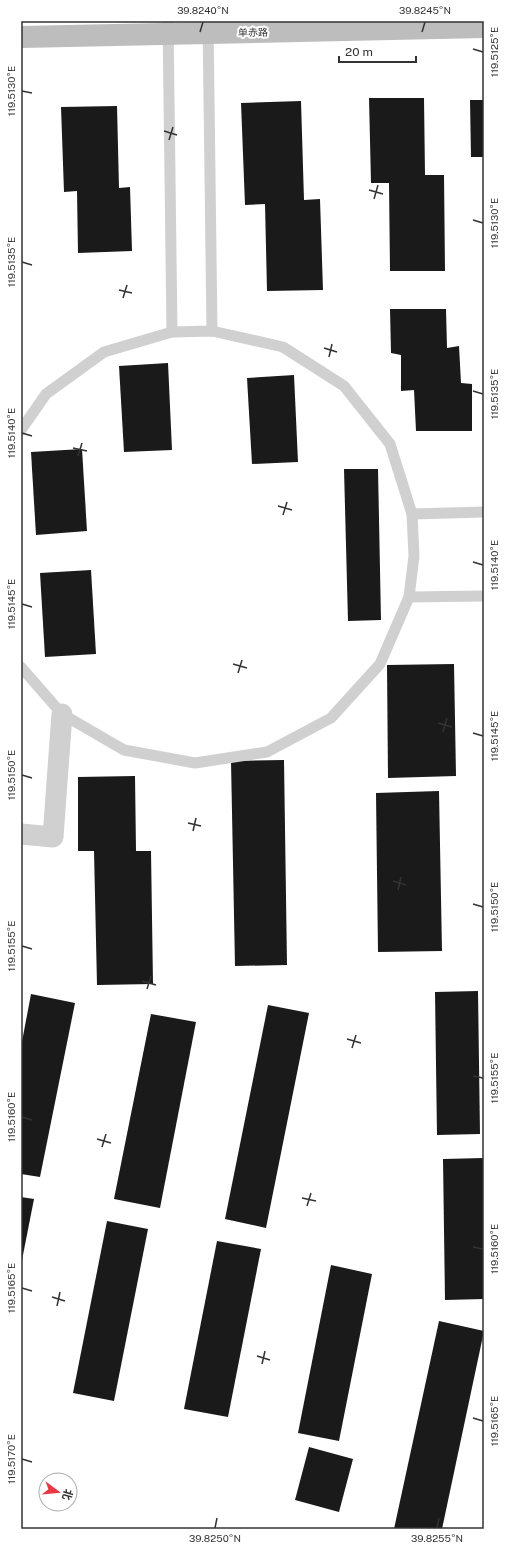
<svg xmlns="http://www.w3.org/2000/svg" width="505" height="1550" font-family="'Public Sans','Noto Sans SC',sans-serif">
  <rect width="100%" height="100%" fill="#fff"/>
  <g fill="#1a1a1a">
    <polygon points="369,98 424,98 425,175 444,175 445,271 390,271 389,183 371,183"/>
    <polygon points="470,100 484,100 484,157 471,157"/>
    <polygon points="301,101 304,200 320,199 323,290 267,291 265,204 245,205 241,103"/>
    <polygon points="117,106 119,188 130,187 132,251 78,253 77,191 64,192 61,107"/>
    <polygon points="390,309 446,309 447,348 459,346 461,383 472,384 472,431 416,431 414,390 401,391 401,355 391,353"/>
    <polygon points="168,363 172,450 124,452 119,366"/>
    <polygon points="294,375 298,462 252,464 247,378"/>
    <polygon points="82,449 87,531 36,535 31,452"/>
    <polygon points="344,469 378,469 381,620 348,621"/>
    <polygon points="91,570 96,654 45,657 40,573"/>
    <polygon points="454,664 456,776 388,778 387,665"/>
    <polygon points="284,760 287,965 235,966 231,761"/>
    <polygon points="135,776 136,851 151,851 153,984 97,985 94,851 78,851 78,777"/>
    <polygon points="439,791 442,951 378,952 376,793"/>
    <polygon points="478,991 480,1134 437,1135 435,992"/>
    <polygon points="31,994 75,1003 40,1177 21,1174 21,1047"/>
    <polygon points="268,1005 309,1013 266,1228 225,1219"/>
    <polygon points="151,1014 196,1022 160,1208 114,1199"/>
    <polygon points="484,1158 484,1299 445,1300 443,1159"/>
    <polygon points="21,1197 34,1199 22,1260 21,1260"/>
    <polygon points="107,1221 148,1229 114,1401 73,1393"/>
    <polygon points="217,1241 261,1249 228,1417 184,1409"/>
    <polygon points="331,1265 372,1274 339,1441 298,1433"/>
    <polygon points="439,1321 484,1331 442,1529 394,1529"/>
    <polygon points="309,1447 353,1459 339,1512 295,1500"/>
  </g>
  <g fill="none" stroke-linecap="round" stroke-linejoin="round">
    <g stroke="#d0d0d0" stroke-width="11">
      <polyline points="168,21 172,332"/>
      <polyline points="208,21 212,331"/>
      <polyline points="21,430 46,394 104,352 172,332 212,331 283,347 344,386 390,444 412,514 414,556 409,597 380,664 331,718 267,752 195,763 124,750 62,714 21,667"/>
      <polyline points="412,514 484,512"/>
      <polyline points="409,597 484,596"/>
    </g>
    <polyline stroke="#d0d0d0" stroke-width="21" points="21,834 53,837 62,714"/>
    <polyline stroke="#bdbdbd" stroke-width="22" points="21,37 484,27"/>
  </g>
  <path fill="none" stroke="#333" stroke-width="1.5" d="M200,32L203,22M422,32L425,22M473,49L483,52M22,91L32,93M164,131L177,135M169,140L173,127M369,190L383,194M374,199L378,185M473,220L483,223M22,262L32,265M119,290L132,293M123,298L127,285M324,348L337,352M329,357L332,344M473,391L483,394M22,433L32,436M73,448L87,451M78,456L82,443M278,506L292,510M283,515L287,502M473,562L483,565M22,604L32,607M233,664L247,668M238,673L242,660M438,723L452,727M443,732L447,718M473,733L483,736M22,775L32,778M188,823L201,826M193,831L196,818M393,881L406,885M398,890L401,877M473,904L483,907M22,946L32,949M142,981L156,985M147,989L151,976M347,1039L361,1043M352,1048L356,1035M473,1076L483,1078M22,1117L32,1120M97,1139L111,1143M102,1147L106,1134M302,1198L316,1201M307,1206L311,1193M473,1247L483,1249M22,1288L32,1291M52,1297L65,1301M57,1306L60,1292M257,1356L270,1360M262,1364L265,1351M473,1418L483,1421M22,1459L32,1462M215,1528L217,1518M437,1528L439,1518"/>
  <g text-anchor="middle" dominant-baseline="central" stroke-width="4" stroke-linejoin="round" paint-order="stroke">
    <g font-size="10" fill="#333" stroke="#fff">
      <text transform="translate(253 32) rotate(-1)">单赤路</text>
    </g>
  </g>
  <rect width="505" height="1550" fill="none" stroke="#ffffff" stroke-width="44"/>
  <g transform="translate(58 1492) rotate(106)"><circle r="19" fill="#ffffff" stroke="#adadad"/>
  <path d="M0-3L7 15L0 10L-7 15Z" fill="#e63946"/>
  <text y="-6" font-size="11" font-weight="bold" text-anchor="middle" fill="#333333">北</text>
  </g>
  <path d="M339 56v6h77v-6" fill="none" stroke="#333333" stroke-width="2"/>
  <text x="345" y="56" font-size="12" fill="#333333" stroke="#ffffff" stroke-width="3" paint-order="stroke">20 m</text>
  <rect x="22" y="22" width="461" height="1506" fill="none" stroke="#333" stroke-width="1.5"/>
  <g font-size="10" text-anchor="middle" fill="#333">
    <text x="203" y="14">39.8240°N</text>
    <text x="425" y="14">39.8245°N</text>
    <text transform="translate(494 52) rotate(-90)" y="4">119.5125°E</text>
    <text transform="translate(11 91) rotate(-90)" y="4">119.5130°E</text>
    <text transform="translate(494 223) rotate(-90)" y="4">119.5130°E</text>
    <text transform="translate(11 262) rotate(-90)" y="4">119.5135°E</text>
    <text transform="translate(494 394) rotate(-90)" y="4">119.5135°E</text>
    <text transform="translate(11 433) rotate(-90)" y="4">119.5140°E</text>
    <text transform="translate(494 565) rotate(-90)" y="4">119.5140°E</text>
    <text transform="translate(11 604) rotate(-90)" y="4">119.5145°E</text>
    <text transform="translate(494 736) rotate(-90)" y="4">119.5145°E</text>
    <text transform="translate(11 775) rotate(-90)" y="4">119.5150°E</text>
    <text transform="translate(494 907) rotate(-90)" y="4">119.5150°E</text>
    <text transform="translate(11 946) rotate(-90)" y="4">119.5155°E</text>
    <text transform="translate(494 1078) rotate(-90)" y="4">119.5155°E</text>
    <text transform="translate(11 1117) rotate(-90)" y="4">119.5160°E</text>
    <text transform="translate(494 1249) rotate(-90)" y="4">119.5160°E</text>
    <text transform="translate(11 1288) rotate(-90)" y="4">119.5165°E</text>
    <text transform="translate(494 1421) rotate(-90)" y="4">119.5165°E</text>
    <text transform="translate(11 1459) rotate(-90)" y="4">119.5170°E</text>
    <text x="215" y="1542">39.8250°N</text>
    <text x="437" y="1542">39.8255°N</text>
  </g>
</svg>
